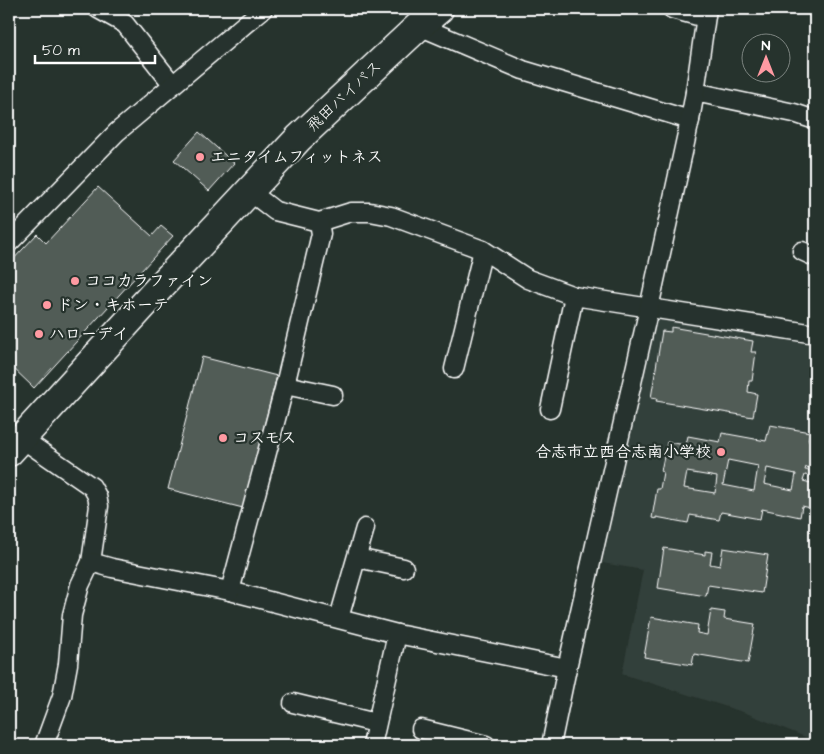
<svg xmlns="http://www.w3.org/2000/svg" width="824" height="754" font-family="'Architects Daughter','Klee One',sans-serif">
  <rect width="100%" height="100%" fill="#26332d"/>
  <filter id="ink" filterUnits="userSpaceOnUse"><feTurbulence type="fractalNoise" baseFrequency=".02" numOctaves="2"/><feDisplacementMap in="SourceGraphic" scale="10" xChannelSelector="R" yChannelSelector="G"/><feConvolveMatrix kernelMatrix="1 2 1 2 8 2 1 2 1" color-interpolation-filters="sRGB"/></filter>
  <g filter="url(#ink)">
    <polygon fill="#333f3a" points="656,319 745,334 772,334 815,342 815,741 746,713 622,674 643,570 602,563"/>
    <g fill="#515c57" stroke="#fff" fill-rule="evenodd">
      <polygon points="199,132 234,163 209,191 174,160"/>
      <polygon points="98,187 152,236 161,226 173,236 34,388 9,364 9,264 37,234 46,243"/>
      <polygon points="671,327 753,341 751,352 756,352 752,381 749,381 748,392 757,394 753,417 656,401 657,399 651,398 662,331 671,332"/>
      <polygon points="202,357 277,376 243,508 168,489"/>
      <path d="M770,425L810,432L808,440L815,442V469L806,467L805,470L815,471L814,477L805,475L803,481L815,484V509L802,506L800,517L762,509L760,519L721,512L719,520L690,515L688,523L656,517V519L652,518L657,489H660L663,472L661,471L667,442L686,445L688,436L720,442L722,433L766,441ZM728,460L758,466L754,491L723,485ZM767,468L796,474L793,490L764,484ZM687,472L717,477L715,493L684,488Z"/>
      <polygon points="664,548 705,555 705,551 712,552 710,564 720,566 723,548 768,555 762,593 708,585 706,596 658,588"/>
      <polygon points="711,610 725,612 724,619 755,624 748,663 694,654 692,665 644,657 651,617 698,625 697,633 707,635"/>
    </g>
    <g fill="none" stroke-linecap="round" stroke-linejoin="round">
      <defs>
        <g id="minor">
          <polyline points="98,9 125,24 173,85"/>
          <polyline points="672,9 705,18"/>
          <polyline points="419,26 523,70 690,120"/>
          <polyline points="695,92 794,113 815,120"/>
          <polyline points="249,191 275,211 319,222 351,212 370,212 391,216 483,250 528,279 574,296"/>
          <polyline points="319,222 321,234 285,385 333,395"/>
          <polyline points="9,243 117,132 263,9"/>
          <polyline points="802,251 815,257"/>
          <polyline points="454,369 483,250"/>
          <polyline points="550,409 574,296 815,334"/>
          <polyline points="21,438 92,487 97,496 99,506 91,562 80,585 72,615 68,664 62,696 44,745"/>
          <polyline points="357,558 404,568"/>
          <polyline points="91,562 112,568 230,591 397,634 567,668"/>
          <polyline points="230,591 285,385"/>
          <polyline points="339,618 365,528"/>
          <polyline points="293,703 376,723"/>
          <polyline points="421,729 486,745"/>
          <polyline points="372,745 397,634"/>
          <polyline points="551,745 567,668 649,308 690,120 695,92 707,9"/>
        </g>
        <polyline id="trunk" points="9,452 159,288 299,138 419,26 439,9"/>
      </defs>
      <use href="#minor" stroke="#fff" stroke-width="21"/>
      <use href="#trunk" stroke="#fff" stroke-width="31"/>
      <use href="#minor" stroke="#26332d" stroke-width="18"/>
      <use href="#trunk" stroke="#26332d" stroke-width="28"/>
    </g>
  </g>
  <g fill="#ff9aa2" stroke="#26332d" stroke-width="2">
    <circle cx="200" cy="157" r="5"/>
    <circle cx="75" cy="281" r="5"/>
    <circle cx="47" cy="305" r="5"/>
    <circle cx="39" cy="334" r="5"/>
    <circle cx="223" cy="438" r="5"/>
    <circle cx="721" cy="452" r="5"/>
  </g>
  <g text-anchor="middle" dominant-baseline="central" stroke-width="4.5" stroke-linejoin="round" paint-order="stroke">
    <g font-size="16" fill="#fff" stroke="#26332d">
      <text transform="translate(344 96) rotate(-43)">飛田バイパス</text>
    </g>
    <g font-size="16" font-weight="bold" fill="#fff" stroke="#26332d" text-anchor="start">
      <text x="210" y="157">エニタイムフィットネス</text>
      <text x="85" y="281">ココカラファイン</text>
      <text x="57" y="305">ドン・キホーテ</text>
      <text x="49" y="334">ハローデイ</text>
      <text x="233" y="438">コスモス</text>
      <text x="711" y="452" text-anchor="end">合志市立西合志南小学校</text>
    </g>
  </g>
  <rect width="824" height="754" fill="none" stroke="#26332d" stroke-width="30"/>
  <rect x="15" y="15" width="794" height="724" fill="none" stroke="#fff" stroke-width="2" filter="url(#ink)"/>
  <g transform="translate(766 58)"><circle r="24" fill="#26332d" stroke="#7d8581"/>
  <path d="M0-4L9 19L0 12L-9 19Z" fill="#ff9aa2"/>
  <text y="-8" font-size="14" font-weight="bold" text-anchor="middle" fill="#ffffff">N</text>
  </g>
  <path d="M35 55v8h120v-8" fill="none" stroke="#ffffff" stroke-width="2.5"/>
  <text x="42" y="55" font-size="15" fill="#ffffff" stroke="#26332d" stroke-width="4" paint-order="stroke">50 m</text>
</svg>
